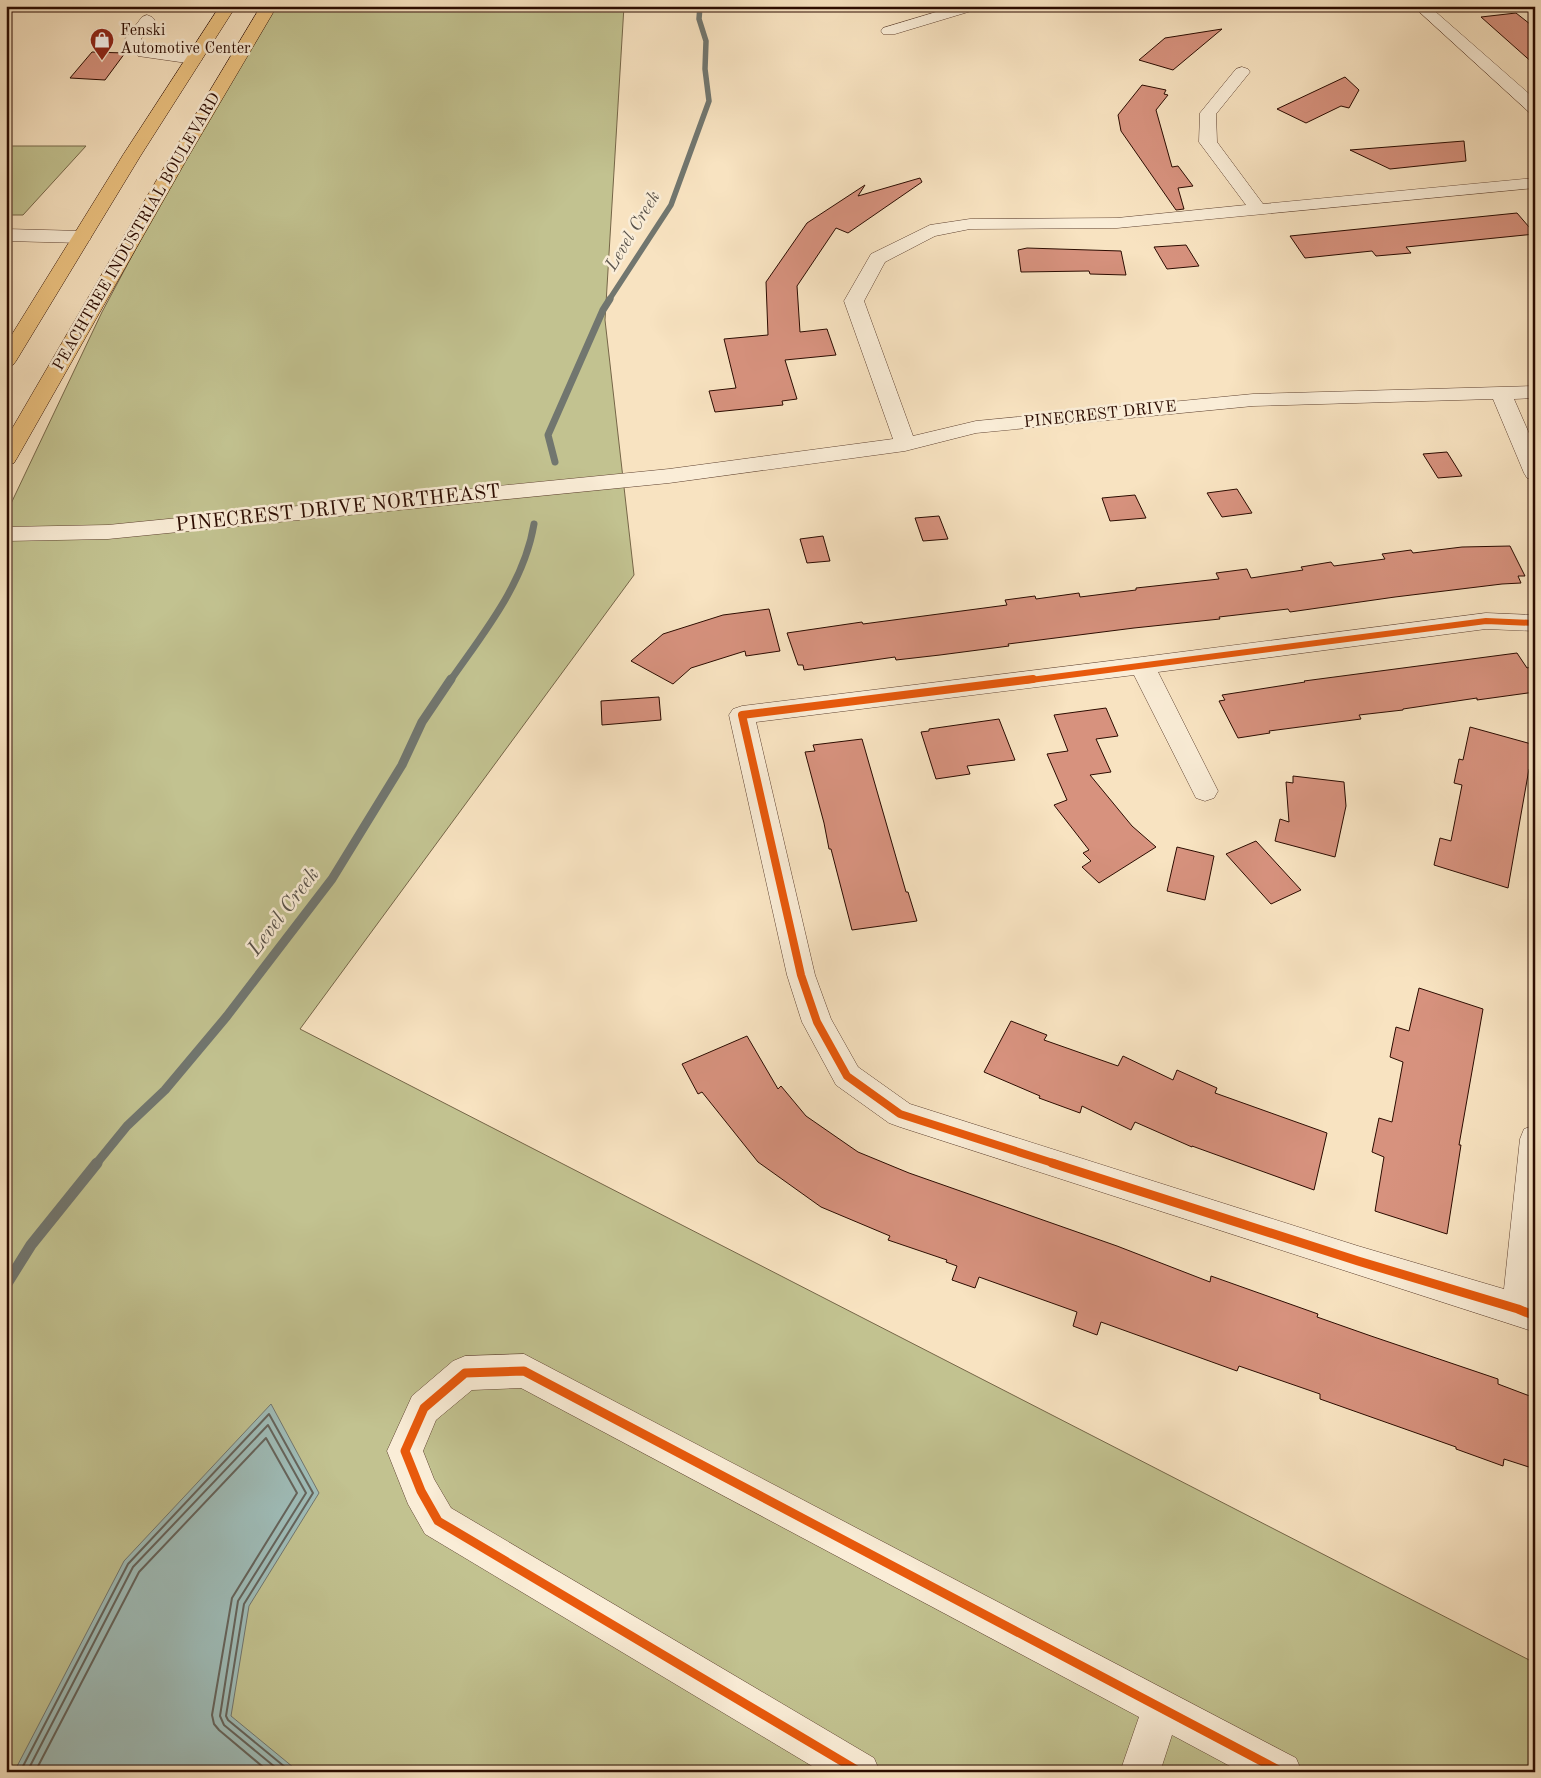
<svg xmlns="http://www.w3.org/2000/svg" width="1541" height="1778" font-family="'Old Standard TT',serif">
  <rect width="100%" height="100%" fill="#f8e3c1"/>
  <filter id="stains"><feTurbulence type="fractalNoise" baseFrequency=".004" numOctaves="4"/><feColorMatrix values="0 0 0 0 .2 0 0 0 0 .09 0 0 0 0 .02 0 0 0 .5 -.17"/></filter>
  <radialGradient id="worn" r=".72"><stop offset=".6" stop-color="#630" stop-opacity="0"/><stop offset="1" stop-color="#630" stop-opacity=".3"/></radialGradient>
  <g fill="#c2c290" stroke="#766648">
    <polygon points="274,6 624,6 605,320 634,575 300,1029 1535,1663 1535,1772 6,1772 6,514 102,312 185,157"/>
    <polygon points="6,146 86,146 23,215 6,215"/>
  </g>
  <polygon fill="#9fbdb9" stroke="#71766f" points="271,1404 319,1493 249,1606 231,1716 299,1772 14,1772 124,1561"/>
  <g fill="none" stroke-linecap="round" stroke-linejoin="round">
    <g stroke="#65645c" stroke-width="2">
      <polyline points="20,1772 128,1564 269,1414 313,1493 244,1604 226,1716 228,1720 291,1772"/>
      <polyline points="27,1772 133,1567 268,1425 306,1493 238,1601 220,1716 224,1725 281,1772"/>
      <polyline points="35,1772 139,1572 266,1438 297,1493 232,1598 212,1715 214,1724 219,1730 269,1772"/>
    </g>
    <polyline stroke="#71766f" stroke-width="5.5" points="609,300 671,205 709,101 705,69 706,41 699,19 700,6"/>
    <g stroke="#71766f" stroke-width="7">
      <polyline points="555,462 548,435 603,310 610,299"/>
      <path d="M450,681C484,632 524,584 534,524"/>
    </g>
    <polyline stroke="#71766f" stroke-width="9" points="96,1164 127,1126 165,1090 227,1016 332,879 402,765 422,722 451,679"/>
    <polyline stroke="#71766f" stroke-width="11" points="6,1285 31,1245 97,1163"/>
  </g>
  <g fill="#d7927e" stroke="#2b0b00">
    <polygon points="1516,13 1535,28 1535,65 1481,17"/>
    <polygon points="1222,29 1173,70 1139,60 1165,38"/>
    <polygon points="92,52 125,53 105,80 70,78"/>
    <polygon points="1345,77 1359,90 1349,108 1341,106 1306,123 1277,109"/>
    <polygon points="1142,85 1166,90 1164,94 1168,95 1156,110 1172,167 1178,166 1193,186 1178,188 1184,209 1176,210 1121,131 1118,115"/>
    <polygon points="1464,141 1466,161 1390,169 1350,150"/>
    <polygon points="920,178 922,182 848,233 836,228 797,286 800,332 827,329 836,355 785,360 797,399 782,401 783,405 715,412 709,391 736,388 724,339 768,335 766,282 807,223 865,185 858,196"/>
    <polygon points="1517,213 1535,234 1406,247 1411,253 1376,256 1372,251 1305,258 1290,236"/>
    <polygon points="1186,245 1199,266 1167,269 1154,247"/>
    <polygon points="1027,248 1121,251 1126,275 1090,274 1089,271 1021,272 1018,250"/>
    <polygon points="1447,452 1462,476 1438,478 1423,454"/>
    <polygon points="1237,489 1252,513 1222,517 1207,493"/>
    <polygon points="1135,495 1146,518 1110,521 1102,498"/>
    <polygon points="939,516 948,539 923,541 915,518"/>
    <polygon points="823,536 830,561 807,563 800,539"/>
    <polygon points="1510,546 1525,576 1518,576 1521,583 1502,584 1395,597 1290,612 1288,609 1219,617 1220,619 1134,628 1008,644 1009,646 940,655 896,660 895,657 804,670 803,665 798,665 787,633 862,622 863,624 1007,605 1005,600 1035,596 1036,599 1079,593 1080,597 1136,590 1136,588 1219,579 1216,573 1247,569 1251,578 1303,570 1301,567 1331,562 1334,566 1385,559 1382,554 1411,550 1413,553 1462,547"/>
    <polygon points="769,609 780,651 746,656 745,651 691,668 673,684 631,661 663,634 723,615"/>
    <polygon points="1517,653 1527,668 1535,666 1535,692 1477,700 1477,698 1403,709 1403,710 1359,715 1361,719 1269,731 1270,733 1238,738 1219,701 1225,700 1222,695 1305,682 1304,681"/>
    <polygon points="659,697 661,720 602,725 601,701"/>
    <polygon points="1106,708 1118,736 1096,739 1111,772 1090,775 1132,826 1156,847 1099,883 1082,867 1091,861 1083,853 1089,850 1054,805 1067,800 1047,754 1068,751 1054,715"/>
    <polygon points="999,719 1015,760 967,766 970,774 936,779 921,732 929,731 929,729"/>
    <polygon points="1470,727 1535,745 1531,770 1529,769 1508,888 1434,865 1440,838 1451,841 1462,785 1454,783 1459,759 1463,760"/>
    <polygon points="862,739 906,892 908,892 917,921 852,930 831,849 829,849 824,823 805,752 815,751 813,745"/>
    <polygon points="1293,776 1344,782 1346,806 1335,857 1275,841 1280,819 1289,822 1286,782 1293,783"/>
    <polygon points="1256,841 1301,890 1271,904 1226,854"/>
    <polygon points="1177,847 1214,856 1205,900 1167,891"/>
    <polygon points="1419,988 1483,1009 1459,1145 1461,1145 1447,1234 1375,1211 1384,1157 1372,1152 1379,1118 1392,1122 1403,1062 1390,1057 1396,1027 1409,1031"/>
    <polygon points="1011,1021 1047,1035 1044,1040 1118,1066 1123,1056 1173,1080 1177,1070 1217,1088 1215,1093 1327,1133 1314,1190 1192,1146 1192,1147 1135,1122 1131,1130 1082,1106 1080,1113 1039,1098 1040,1096 984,1072"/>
    <polygon points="747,1036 778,1089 781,1086 806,1116 858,1152 909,1173 1117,1246 1210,1282 1211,1276 1318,1314 1317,1317 1371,1336 1498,1379 1498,1384 1535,1398 1535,1469 1504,1459 1503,1466 1456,1449 1456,1447 1320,1399 1320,1394 1239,1366 1237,1371 1101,1322 1097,1335 1073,1326 1077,1312 979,1277 975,1288 952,1280 957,1266 946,1262 947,1260 888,1240 890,1236 821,1207 758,1162 702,1092 698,1094 682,1064"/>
  </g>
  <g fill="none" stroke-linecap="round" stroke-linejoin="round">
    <defs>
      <g id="minor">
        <polygon points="956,6 980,6 978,9 895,34 883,34 881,31 883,28"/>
        <polygon points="1413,6 1429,6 1535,99 1535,113 1529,112"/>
        <polygon points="147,15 152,17 155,20 141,39 149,49 200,56 202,59 200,62 194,64 138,56 125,39 142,17"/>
        <polygon points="1242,67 1248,69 1250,72 1216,114 1217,142 1263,204 1535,178 1535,188 1117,228 970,229 935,236 885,262 864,301 913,436 976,421 1253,394 1535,386 1535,398 1514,399 1535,447 1535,480 1527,478 1524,473 1493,399 1253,406 976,433 905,451 669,483 108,539 6,541 6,527 108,525 669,469 893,439 844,301 871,254 930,225 970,219 1117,218 1246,205 1199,142 1200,113 1236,69"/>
        <polygon points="6,229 82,231 89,233 91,237 89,241 82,243 6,241"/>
        <polygon points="1486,613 1535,615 1535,631 1486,629 1158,672 1218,791 1214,798 1205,801 1196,798 1134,675 756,722 815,975 831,1019 858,1067 910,1104 1358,1246 1504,1289 1520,1139 1524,1129 1535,1125 1535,1332 900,1127 889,1123 836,1085 802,1022 787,975 729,715 733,709 742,706 1142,657"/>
        <polygon points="524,1354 1296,1758 1302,1772 1241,1772 1172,1735 1160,1772 1120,1772 1139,1717 521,1388 472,1390 436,1420 423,1451 434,1479 451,1508 874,1758 880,1772 822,1772 425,1534 408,1504 387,1451 412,1396 453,1361 465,1356"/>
      </g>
      <g id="highway">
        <polygon points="220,6 236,6 141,155 16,361 13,365 6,367 6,344 123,155"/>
        <polygon points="261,6 277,6 188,157 17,458 14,463 6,465 6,439 170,157"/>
      </g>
    </defs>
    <use href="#minor" stroke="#5e4130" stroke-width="1"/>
    <use href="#highway" stroke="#2b0b00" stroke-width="1"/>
    <use href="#minor" fill="#faedd7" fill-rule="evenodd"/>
    <use href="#highway" fill="#ecc280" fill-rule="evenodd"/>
    <defs>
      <polyline id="cycleway-far2" points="1023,681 1486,621 1535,623"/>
      <polyline id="cycleway-far1" points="1033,679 742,715 801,975 817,1022 847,1076 900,1114 1056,1164"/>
      <g id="cycleway">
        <polyline points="1052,1163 1358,1261 1518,1309 1535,1316"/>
        <polyline points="860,1772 438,1521 421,1491 405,1451 424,1408 465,1373 524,1371 1282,1772"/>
      </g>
    </defs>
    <use href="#cycleway-far2" stroke="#faedd7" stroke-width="9"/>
    <use href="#cycleway-far1" stroke="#faedd7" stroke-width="11"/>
    <use href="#cycleway" stroke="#faedd7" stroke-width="12"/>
    <use href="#cycleway-far2" stroke="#e8590c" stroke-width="6"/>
    <use href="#cycleway-far1" stroke="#e8590c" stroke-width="8"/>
    <use href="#cycleway" stroke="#e8590c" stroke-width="9"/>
  </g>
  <defs>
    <symbol id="shop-pin" viewBox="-11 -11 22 30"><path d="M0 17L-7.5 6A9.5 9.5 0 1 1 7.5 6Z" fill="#8f2418" stroke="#faedd7"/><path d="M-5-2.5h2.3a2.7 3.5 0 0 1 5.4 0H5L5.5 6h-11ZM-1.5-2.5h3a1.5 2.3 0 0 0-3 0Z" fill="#fff"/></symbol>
  </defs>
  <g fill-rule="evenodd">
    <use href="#shop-pin" x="88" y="26" width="28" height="38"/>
  </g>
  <g text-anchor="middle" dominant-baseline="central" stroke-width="5" stroke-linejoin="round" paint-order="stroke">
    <g font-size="16" fill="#2b0b00" stroke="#faedd7" text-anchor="start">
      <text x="120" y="31">Fenski<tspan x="120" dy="18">Automotive Center</tspan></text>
    </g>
    <g font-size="16" fill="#2b0b00" stroke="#faedd7">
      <text transform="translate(137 232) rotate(-60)">PEACHTREE INDUSTRIAL BOULEVARD</text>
      <text transform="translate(1100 415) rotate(-6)">PINECREST DRIVE</text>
    </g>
    <g font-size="18" font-style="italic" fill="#59524a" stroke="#faedd7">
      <text transform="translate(633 231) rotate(-59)">Level Creek</text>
    </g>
    <g font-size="20" fill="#2b0b00" stroke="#faedd7">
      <text transform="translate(338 509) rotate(-6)">PINECREST DRIVE NORTHEAST</text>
    </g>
    <g font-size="21" font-style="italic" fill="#59524a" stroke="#faedd7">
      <text transform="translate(284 912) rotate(-53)">Level Creek</text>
    </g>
  </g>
  <rect width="1541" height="1778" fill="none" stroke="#f8e3c1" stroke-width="25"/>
  <rect x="8" y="8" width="1526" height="1763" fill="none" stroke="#2b0b00" stroke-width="2.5"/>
  <rect x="12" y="12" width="1516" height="1753" fill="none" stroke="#2b0b00"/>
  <rect width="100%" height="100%" filter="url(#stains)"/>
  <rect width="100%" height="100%" fill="url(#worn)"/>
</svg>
